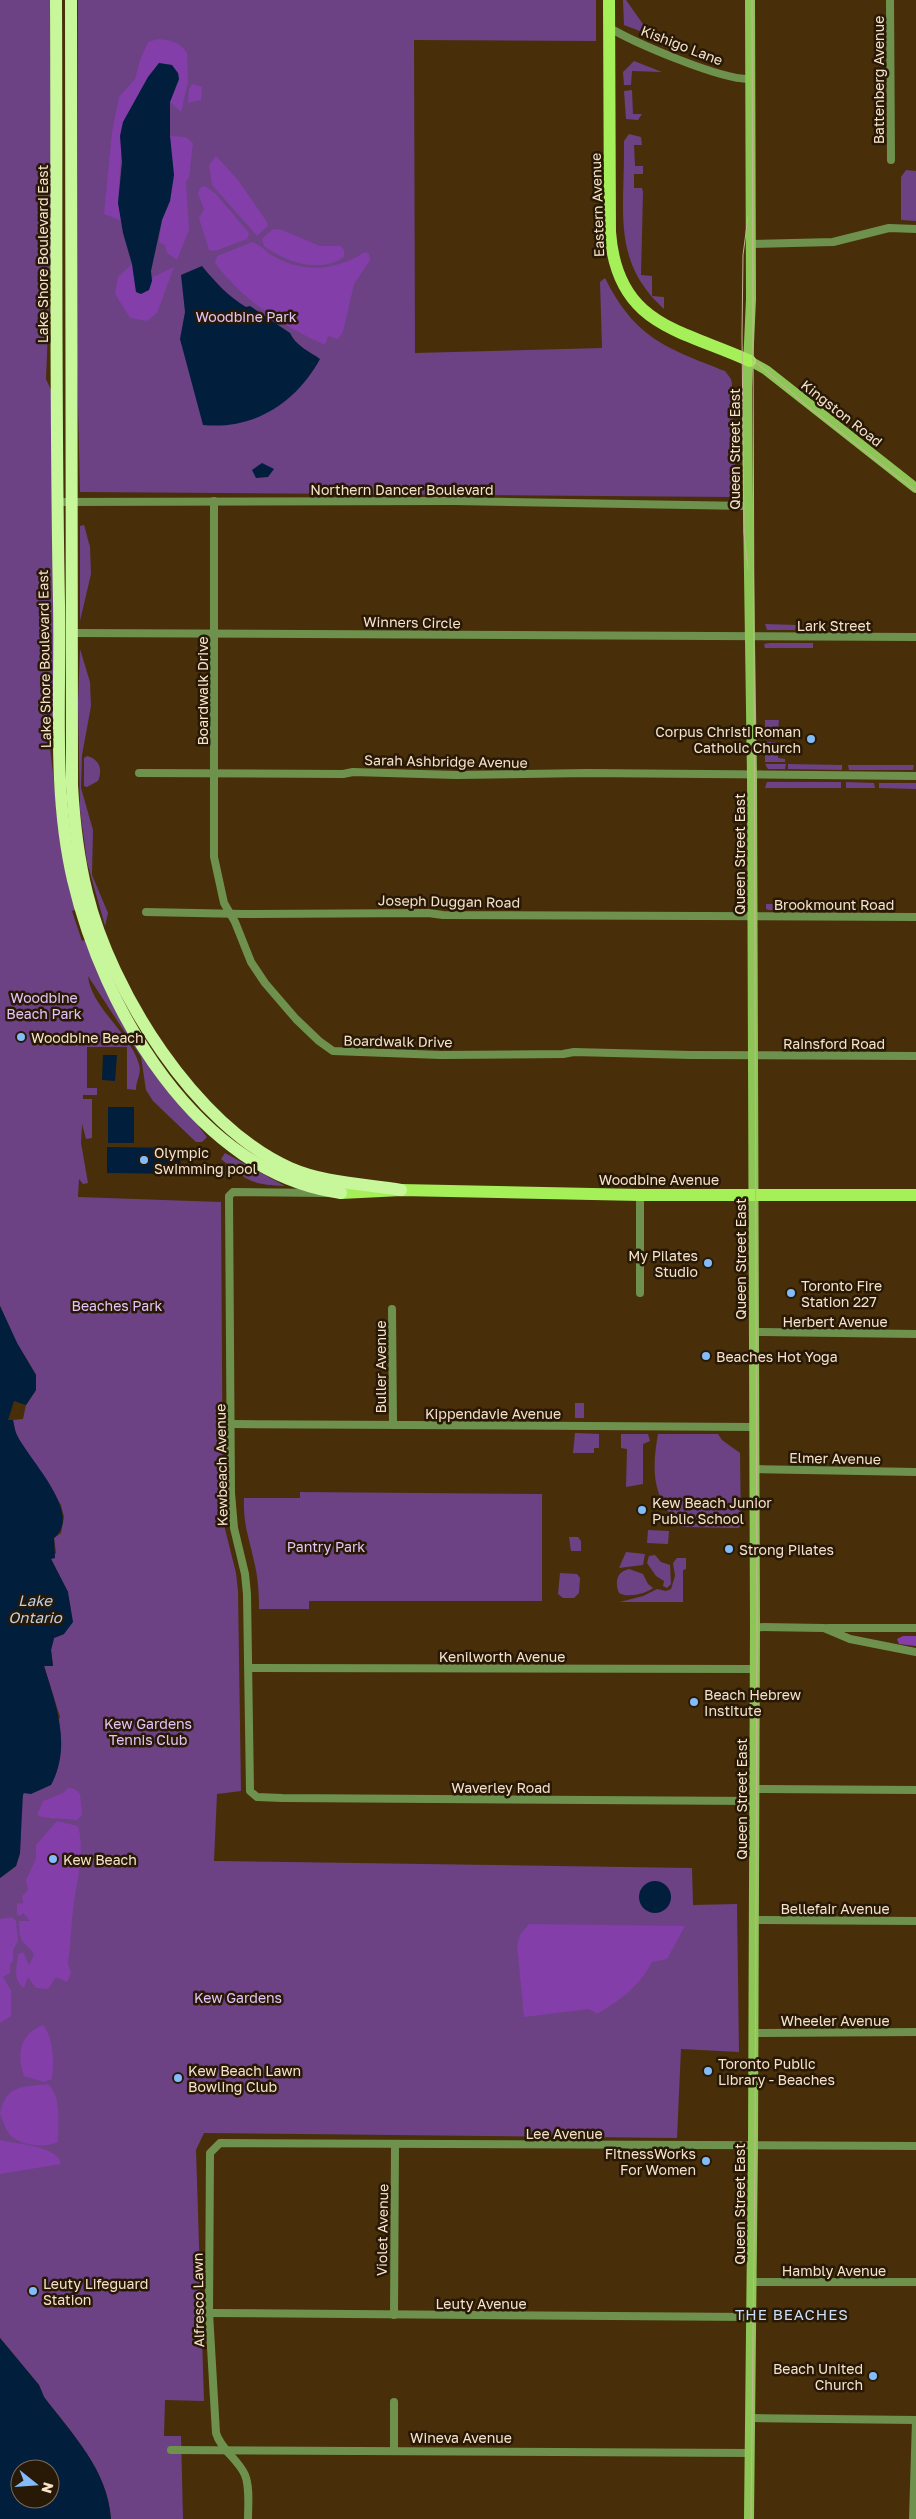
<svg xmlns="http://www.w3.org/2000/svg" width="916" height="2519" font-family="'Golos Text',sans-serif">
  <rect width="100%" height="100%" fill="#482f09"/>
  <g fill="#6c4284">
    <path d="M0,0H50L53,208L46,379L52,392L55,717L47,723L55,790L75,910L72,911L82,941L85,940L149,1064L207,1137L202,1142H196L153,1101L146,1090L141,1057L88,976C91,1007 130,1033 139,1064C142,1074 136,1080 136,1090L127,1089V1047H87V1088H97V1095H83V1099H92V1138L86,1139L82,1124L81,1143L88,1183L83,1184L79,1179L78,1197L221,1202L223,1521L236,1573L238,1591L241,1791L217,1794L214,1861L692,1868L693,1905L737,1904L739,2052L681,2049L677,2138L204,2133L196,2150L204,2401L165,2400L164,2436H181L183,2519H111C108,2470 72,2434 44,2397L39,2385L0,2338V1878L16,1866L20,1853L21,1800L60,1717L44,1666H53L51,1650L54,1638L64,1634L68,1592L51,1559L56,1553L54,1538L61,1533L64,1517L61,1505L16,1435L13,1420L23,1419L26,1405L36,1390V1375L17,1343L0,1306Z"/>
    <path d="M78,0H596V41L414,40L415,353L602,348L600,282L605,278C635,338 666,348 725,371L731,379L732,384C732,404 739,484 731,497L80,492L77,362Z"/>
    <polygon points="623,0 626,0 645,27 658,38 624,25"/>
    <polygon points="634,61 662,72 632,71 631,85 624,85 623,72"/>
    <polygon points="632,90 633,114 642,114 638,120 626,119 624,91"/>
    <path d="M629,134L641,137L642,145H634L635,166H643V174H634V188H642L643,192L641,275L652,276V296L664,297V309C613,263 624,214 624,152V141Z"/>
    <polygon points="906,170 916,171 916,221 901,220 901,177"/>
    <polygon points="84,525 90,547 91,574 80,621 80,526"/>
    <polygon points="765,624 797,625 795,630 767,630"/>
    <polygon points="770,643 813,643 813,648 765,648 764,644"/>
    <polygon points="80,649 90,682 91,706 82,755 81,788 93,830 92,875 108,913 105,926 87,862 80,810 78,703"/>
    <polygon points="765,720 779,720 778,730 774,734 765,734"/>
    <polygon points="765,742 774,742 779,746 778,758 785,759 785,762 765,762"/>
    <path d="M87,756C99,759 103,769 98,781L87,787L84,786V758Z"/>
    <polygon points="765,764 786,764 785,769 768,769"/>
    <polygon points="788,764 842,765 842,770 788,769"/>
    <polygon points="848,765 914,765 913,770 849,770"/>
    <polygon points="767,782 841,782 841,788 765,788"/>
    <polygon points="846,782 874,783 875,788 846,788"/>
    <polygon points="879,783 916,783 916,789 879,788"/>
    <polygon points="766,904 818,904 816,910 769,910 766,909"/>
    <path d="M225,1153L285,1186C249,1185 248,1180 221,1159Z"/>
    <rect x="575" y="1403" width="9" height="15"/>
    <polygon points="575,1433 599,1434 599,1448 594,1448 594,1453 573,1453"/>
    <polygon points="621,1434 648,1434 650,1441 643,1444 643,1484 626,1487 627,1449 621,1448"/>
    <path d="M658,1434H718L722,1440L740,1453L741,1526L738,1528L681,1527C653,1498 651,1474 658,1434Z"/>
    <path d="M300,1492L542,1494V1601H309V1609H259C259,1592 258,1577 254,1561C249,1537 243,1525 244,1498H300Z"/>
    <polygon points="648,1530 669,1531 668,1544 647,1543"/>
    <polygon points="569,1537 578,1537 581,1541 581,1551 571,1551"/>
    <polygon points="626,1552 645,1554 643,1565 619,1568"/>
    <polygon points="655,1555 661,1562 670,1565 671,1584 667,1588 663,1586 664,1581 656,1576 647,1563 649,1556"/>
    <polygon points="677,1558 686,1558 686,1569 683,1570 683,1602 620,1602 643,1596 657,1589 666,1591 671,1589 675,1576 673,1563"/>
    <path d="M629,1569L643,1574L648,1584L653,1588C646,1594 627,1598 619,1593C615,1582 616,1572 629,1569Z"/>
    <polygon points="560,1573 577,1574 580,1578 579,1593 574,1598 563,1598 558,1594"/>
  </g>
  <g fill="#833ea9">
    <path d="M158,39C170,40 180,42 187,53L188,82L181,112L170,102L179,80L172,65L159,63L148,77L123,122L118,203L122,221L104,214L112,132L119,97L135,79L140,60L148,42Z"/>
    <polygon points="192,84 202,87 201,100 188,103 189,89"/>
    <polygon points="170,136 186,137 193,143 189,178 186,181 189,230 177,260 167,253 165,245 159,242 162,220 170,201 174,175"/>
    <polygon points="216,156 238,180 267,222 268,226 257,236 212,185 209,165"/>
    <polygon points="205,186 216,194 249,233 247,239 215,251 209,250 199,218 204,209 198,194 200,188"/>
    <path d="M273,229L282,230L320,246H340L344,250V257C319,274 286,262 264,246L262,239Z"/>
    <path d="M252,242C261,245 267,253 275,257C306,274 336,270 365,252L369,254L370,260L354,284L343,332L338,339L328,336L325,345C282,326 243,300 215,263L217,256Z"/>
    <polygon points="132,264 136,291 152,281 153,277 174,267 157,313 147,321 130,318 115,294 118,277"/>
    <polygon points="903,1636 916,1636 916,1646 899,1644 897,1639"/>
    <path d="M68,1788L75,1789L80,1794L82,1815L77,1820C65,1818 47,1820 37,1815L43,1801L63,1793Z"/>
    <path d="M57,1821L78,1826C85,1852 78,1876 74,1902C71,1922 71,1943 68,1964L71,1973L67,1982L56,1977L48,1989L36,1988L28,1977L24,1988C12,1980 17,1967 18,1954L23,1952L29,1965L34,1955C31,1948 27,1947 23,1942C19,1937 19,1927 19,1921H30L23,1913L21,1916L17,1915V1903L23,1904L22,1896L28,1890L26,1880L36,1859V1845Z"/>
    <polygon points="12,1917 16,1921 18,1941 13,1950 13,1960 10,1965 10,1973 3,1977 11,1990 11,2016 0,2023 0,1919"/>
    <path d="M529,1924L685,1926L667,1959L652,1962C640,1986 619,2001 597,2014L589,2009L524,2017L517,1945L520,1935Z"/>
    <path d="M43,2025C54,2038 54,2063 52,2079L44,2082L24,2076C16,2054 20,2034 43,2025Z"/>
    <path d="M48,2084C62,2097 58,2124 58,2142C46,2148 22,2146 11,2136C6,2131 3,2120 0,2114C6,2084 23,2087 48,2084Z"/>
    <path d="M0,2140C15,2144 59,2146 61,2164L0,2174Z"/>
  </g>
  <g fill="#011e3c" fill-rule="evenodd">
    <polygon points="159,63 172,65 178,73 179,79 170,102 170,136 174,175 170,201 162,220 151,271 152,281 149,290 141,294 136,292 132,264 123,233 118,203 122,162 120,136 123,122 148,77"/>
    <path d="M202,266C215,282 228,296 246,307L250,306L290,333C296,346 309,351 320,359C296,403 254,430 203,425L180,339L185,312L181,275Z"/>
    <polygon points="262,463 274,469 268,477 256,478 252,470"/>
    <polygon points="103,1055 117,1055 115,1081 102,1080"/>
    <rect x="108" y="1107" width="26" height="36"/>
    <polygon points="107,1147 181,1148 180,1174 107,1173"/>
    <path d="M0,1306L17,1343L36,1375V1390L26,1405L14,1401L8,1420H13C14,1425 15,1431 17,1435C29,1460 84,1514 54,1538L55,1558L51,1559L68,1592L73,1622L64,1634L54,1638L51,1650L53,1666H44C56,1705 72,1746 51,1785L31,1794L23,1793L20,1853L16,1866L0,1878Z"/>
    <circle cx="655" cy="1897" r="16"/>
    <path d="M0,2338L39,2385L44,2397C72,2434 108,2470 111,2519H0ZM20,2469H50V2499H20Z"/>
  </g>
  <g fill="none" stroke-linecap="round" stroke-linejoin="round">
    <g stroke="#6e924e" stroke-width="8">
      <polyline points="890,0 891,160"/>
      <path d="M608,27C635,43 721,80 750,79"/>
      <polyline points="751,244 833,242 889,228 916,229"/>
      <polyline points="214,501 214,857 224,903 235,922 251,962 265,983 296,1019 319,1041 333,1051 441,1055 563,1054 574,1052 691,1055 916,1056"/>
      <polyline points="57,502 455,501 748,506"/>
      <polyline points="72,633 916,637"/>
      <polyline points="139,773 343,774 353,772 456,775 587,773 916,776"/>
      <polyline points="146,912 244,914 428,913 443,915 916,917"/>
      <polyline points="327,1193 233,1192 229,1196 231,1493 234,1528 245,1574 247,1594 250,1791 257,1797 282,1798 755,1801"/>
      <polyline points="640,1195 640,1293"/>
      <polyline points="392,1309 393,1425"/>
      <polyline points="754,1332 916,1334"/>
      <polyline points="232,1424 754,1427"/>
      <polyline points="754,1469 916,1472"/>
      <polyline points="755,1627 824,1628 850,1639 916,1652"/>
      <polyline points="828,1628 916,1628"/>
      <polyline points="249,1668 755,1669"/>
      <polyline points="755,1789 916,1790"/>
      <polyline points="754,1920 916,1921"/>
      <polyline points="754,2033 916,2032"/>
      <polyline points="752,2282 916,2282"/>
      <polyline points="209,2313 752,2317"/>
      <polyline points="394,2315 395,2145"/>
      <polyline points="751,2418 916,2420"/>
      <polyline points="394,2449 394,2402"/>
      <polyline points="171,2450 750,2453"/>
      <path d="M248,2519C248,2506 250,2487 245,2475C238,2459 221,2450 216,2433L209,2313L210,2153L220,2143L916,2146"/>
      <polyline points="913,2519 916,2420"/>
    </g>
    <g stroke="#8dc656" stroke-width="10">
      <polyline points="750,361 766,370 916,488"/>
      <polyline points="749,2519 753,2145 755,1627 752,776 748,506 747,388 751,299 750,0"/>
    </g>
    <g stroke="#a5ef59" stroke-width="12">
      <path d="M609,0L610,232C617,326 680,329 750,361"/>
      <polyline points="341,1193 401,1190 640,1195 916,1195"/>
    </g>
    <g stroke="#c8f69a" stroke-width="12">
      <path d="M56,0C57,201 55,402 59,603C61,694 52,790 73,880C103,1009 197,1174 341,1193"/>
      <path d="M71,0L72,785C74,821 78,857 87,893C111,991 195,1126 290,1168C324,1183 365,1184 401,1190"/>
    </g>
    <g stroke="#c8b397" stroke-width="1">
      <polyline points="752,359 806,405 916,491"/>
      <polyline points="748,569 744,533 742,335 743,255 748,217"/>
      <polyline points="751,2519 755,2154 757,1627 752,0"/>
    </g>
  </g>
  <g fill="#83bcfb" stroke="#281906" stroke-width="2">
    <circle cx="811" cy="739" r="5"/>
    <circle cx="21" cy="1037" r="5"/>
    <circle cx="144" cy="1160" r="5"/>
    <circle cx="708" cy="1263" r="5"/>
    <circle cx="791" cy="1293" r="5"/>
    <circle cx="706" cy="1356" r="5"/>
    <circle cx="642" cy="1510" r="5"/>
    <circle cx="729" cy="1549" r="5"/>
    <circle cx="694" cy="1702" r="5"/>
    <circle cx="53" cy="1859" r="5"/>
    <circle cx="708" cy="2071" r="5"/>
    <circle cx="178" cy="2078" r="5"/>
    <circle cx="706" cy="2161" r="5"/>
    <circle cx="33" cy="2291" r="5"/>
    <circle cx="873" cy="2376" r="5"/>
  </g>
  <g text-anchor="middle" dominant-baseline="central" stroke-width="5" stroke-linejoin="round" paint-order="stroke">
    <g font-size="14" fill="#f7e3cb" stroke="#281906">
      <text transform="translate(682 45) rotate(21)">Kishigo Lane</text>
      <text transform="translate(878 80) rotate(-90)">Battenberg Avenue</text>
      <text transform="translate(597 205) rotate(-92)">Eastern Avenue</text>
      <text transform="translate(42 254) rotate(-90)">Lake Shore Boulevard East</text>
      <text transform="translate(842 413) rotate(38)">Kingston Road</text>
      <text transform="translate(734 449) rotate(-90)">Queen Street East</text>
      <text x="402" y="489">Northern Dancer Boulevard</text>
      <text transform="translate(412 622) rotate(1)">Winners Circle</text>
      <text x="834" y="625">Lark Street</text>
      <text transform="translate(44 659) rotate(-91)">Lake Shore Boulevard East</text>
      <text transform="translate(202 691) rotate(-90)">Boardwalk Drive</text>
      <text transform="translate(446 761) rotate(1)">Sarah Ashbridge Avenue</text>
      <text transform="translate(739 854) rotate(-90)">Queen Street East</text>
      <text transform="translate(449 901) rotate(1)">Joseph Duggan Road</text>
      <text x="834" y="904">Brookmount Road</text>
      <text transform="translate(398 1041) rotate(1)">Boardwalk Drive</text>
      <text x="834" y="1043">Rainsford Road</text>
      <text x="659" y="1179">Woodbine Avenue</text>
      <text transform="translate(740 1259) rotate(-90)">Queen Street East</text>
      <text x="835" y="1321">Herbert Avenue</text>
      <text transform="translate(380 1367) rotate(-90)">Buller Avenue</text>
      <text x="493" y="1413">Kippendavie Avenue</text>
      <text transform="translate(835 1458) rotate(1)">Elmer Avenue</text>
      <text transform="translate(221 1465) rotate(-91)">Kewbeach Avenue</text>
      <text x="502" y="1656">Kenilworth Avenue</text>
      <text x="501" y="1787">Waverley Road</text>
      <text transform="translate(741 1799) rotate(-90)">Queen Street East</text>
      <text x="835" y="1908">Bellefair Avenue</text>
      <text x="835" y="2020">Wheeler Avenue</text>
      <text x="564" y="2133">Lee Avenue</text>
      <text transform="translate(739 2204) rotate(-90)">Queen Street East</text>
      <text transform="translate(382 2230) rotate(-89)">Violet Avenue</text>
      <text x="834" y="2270">Hambly Avenue</text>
      <text transform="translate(198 2300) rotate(-91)">Alfresco Lawn</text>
      <text x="481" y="2303">Leuty Avenue</text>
      <text x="461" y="2437">Wineva Avenue</text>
    </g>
    <g font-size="14" fill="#e4c4f9" stroke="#281906">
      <text x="246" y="316">Woodbine Park</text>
      <text x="44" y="997">Woodbine<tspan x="44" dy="16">Beach Park</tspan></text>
      <text x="117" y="1305">Beaches Park</text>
      <text x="326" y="1546">Pantry Park</text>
      <text x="148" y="1723">Kew Gardens<tspan x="148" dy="16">Tennis Club</tspan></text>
      <text x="238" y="1997">Kew Gardens</text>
    </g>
    <g font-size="14" fill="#f7e3cb" stroke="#281906" text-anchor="start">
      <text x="801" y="731" text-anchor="end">Corpus Christi Roman<tspan x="801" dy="16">Catholic Church</tspan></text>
      <text x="31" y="1037">Woodbine Beach</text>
      <text x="154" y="1152">Olympic<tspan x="154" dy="16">Swimming pool</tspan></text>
      <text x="698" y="1255" text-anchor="end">My Pilates<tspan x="698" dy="16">Studio</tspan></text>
      <text x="801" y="1285">Toronto Fire<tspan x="801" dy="16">Station 227</tspan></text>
      <text x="716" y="1356">Beaches Hot Yoga</text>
      <text x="652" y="1502">Kew Beach Junior<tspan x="652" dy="16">Public School</tspan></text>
      <text x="739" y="1549">Strong Pilates</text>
      <text x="704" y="1694">Beach Hebrew<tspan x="704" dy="16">Institute</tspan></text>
      <text x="63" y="1859">Kew Beach</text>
      <text x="718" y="2063">Toronto Public<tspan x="718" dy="16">Library - Beaches</tspan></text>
      <text x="188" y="2070">Kew Beach Lawn<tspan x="188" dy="16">Bowling Club</tspan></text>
      <text x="696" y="2153" text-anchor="end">FitnessWorks<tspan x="696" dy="16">For Women</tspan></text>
      <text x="43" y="2283">Leuty Lifeguard<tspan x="43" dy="16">Station</tspan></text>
      <text x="863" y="2368" text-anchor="end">Beach United<tspan x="863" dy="16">Church</tspan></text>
    </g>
    <g font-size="15" font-style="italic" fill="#bcd1e9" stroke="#281906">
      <text x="35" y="1600">Lake<tspan x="35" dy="17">Ontario</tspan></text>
    </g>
    <g font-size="15" letter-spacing="1" fill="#cadff7" stroke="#281906">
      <text x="792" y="2314">THE BEACHES</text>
    </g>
  </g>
  <g transform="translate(35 2484) rotate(107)"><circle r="24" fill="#281906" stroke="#7b6a55"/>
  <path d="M0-4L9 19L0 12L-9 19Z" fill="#83bcfb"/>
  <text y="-8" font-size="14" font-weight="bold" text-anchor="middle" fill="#f7e3cb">N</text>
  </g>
</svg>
